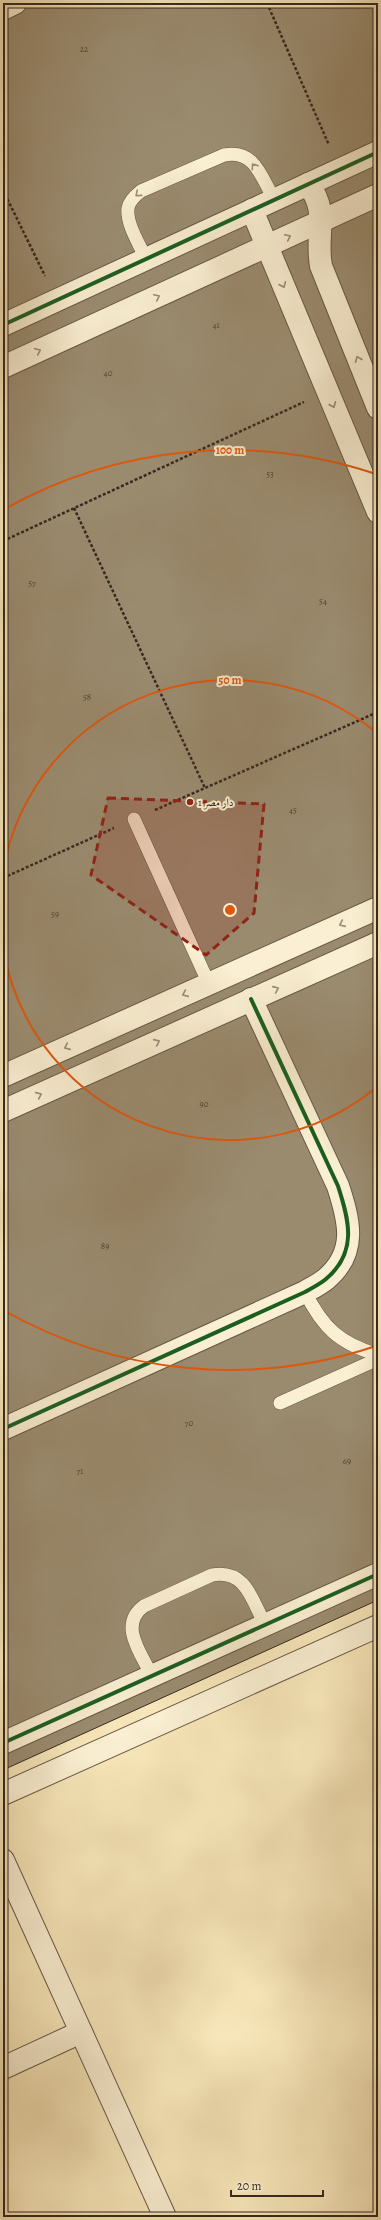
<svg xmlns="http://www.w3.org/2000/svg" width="381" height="2220" font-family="Alegreya,Amiri,serif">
  <rect width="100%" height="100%" fill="#f7e6b9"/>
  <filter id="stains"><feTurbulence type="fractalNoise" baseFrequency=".005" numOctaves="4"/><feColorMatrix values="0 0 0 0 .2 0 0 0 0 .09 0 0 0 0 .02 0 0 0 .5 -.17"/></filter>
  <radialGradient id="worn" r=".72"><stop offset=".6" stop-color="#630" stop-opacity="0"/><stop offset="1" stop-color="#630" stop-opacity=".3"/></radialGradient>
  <polygon fill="#9a8b6f" stroke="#36291f" points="3,3 378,3 378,1600 3,1770"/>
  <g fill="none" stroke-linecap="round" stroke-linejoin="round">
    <defs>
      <g id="service">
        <path d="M146,259C140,245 126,224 128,208C129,201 136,195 141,191L224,155C255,149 261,177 274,199"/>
        <polyline points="134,819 209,984"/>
        <path d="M305,1292C323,1328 339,1343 378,1355"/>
        <polyline points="280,1403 378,1359"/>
        <path d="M152,1676C141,1653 118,1625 144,1606L212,1575C246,1569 252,1600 265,1625"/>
      </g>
      <g id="minor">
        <polyline points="3,9 15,3"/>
        <path d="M308,184C330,213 315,233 321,266L378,408"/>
        <polyline points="252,210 378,512"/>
        <polyline points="3,325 378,152"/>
        <polyline points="3,367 378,195"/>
        <polyline points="3,1076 378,908"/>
        <polyline points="3,1111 378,943"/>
        <path d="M3,1429L305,1292C312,1288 320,1284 326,1279C358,1252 349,1220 338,1186L251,999"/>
        <polyline points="3,1743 378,1574"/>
        <polyline points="3,1860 165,2217"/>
        <polyline points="3,2068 81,2032"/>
      </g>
      <polyline id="tertiary" points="3,1794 378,1626"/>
    </defs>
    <use href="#service" stroke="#665846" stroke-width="14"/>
    <use href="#minor" stroke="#665846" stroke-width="24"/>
    <use href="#tertiary" stroke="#665846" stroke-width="24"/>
    <g stroke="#36291f" stroke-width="2.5" stroke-dasharray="3 2" stroke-linecap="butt">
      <polyline points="267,3 329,145"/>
      <polyline points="3,190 45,276"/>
      <polyline points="74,508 205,788"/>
      <polyline points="3,529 8,539"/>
      <polyline points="3,541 304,402"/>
      <polyline points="155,810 378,712"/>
      <polyline points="3,878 114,828"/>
    </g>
    <use href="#service" stroke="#faefd2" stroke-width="13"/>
    <use href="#minor" stroke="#faefd2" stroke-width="22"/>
    <use href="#tertiary" stroke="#faefd2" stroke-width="22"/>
    <defs>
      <g id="cycleway">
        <polyline points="3,325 378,152"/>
        <path d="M3,1429L305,1292C312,1288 320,1284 326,1279C358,1252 349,1220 338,1186L251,999"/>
        <polyline points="3,1743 378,1574"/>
      </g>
    </defs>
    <use href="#cycleway" stroke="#faefd2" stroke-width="6"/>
    <use href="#cycleway" stroke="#1b5e20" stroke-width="4"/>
  </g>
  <defs><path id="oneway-chevron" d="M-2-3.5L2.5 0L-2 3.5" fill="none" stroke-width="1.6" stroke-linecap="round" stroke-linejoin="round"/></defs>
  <g stroke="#988c78">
    <use href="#oneway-chevron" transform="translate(254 166) rotate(-124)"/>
    <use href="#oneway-chevron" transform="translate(138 194) rotate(139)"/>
    <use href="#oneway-chevron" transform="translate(288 237) rotate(-25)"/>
    <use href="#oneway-chevron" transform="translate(283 285) rotate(67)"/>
    <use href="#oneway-chevron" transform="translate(157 297) rotate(-25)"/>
    <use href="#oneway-chevron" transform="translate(38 351) rotate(-25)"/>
    <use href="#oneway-chevron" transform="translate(358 359) rotate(-112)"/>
    <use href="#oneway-chevron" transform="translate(333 405) rotate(67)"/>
    <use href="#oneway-chevron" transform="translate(342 924) rotate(156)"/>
    <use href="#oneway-chevron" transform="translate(276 989) rotate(-24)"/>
    <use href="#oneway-chevron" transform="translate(185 994) rotate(156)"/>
    <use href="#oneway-chevron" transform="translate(157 1042) rotate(-24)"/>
    <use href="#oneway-chevron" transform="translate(67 1047) rotate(156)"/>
    <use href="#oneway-chevron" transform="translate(39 1095) rotate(-24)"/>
  </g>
  <path fill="#8f2418" fill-opacity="0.2" stroke="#8f2418" stroke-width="3" stroke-dasharray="8 5" stroke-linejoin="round" d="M108,798L264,804L254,913L206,955L91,875Z"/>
  <g fill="none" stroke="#df570d" stroke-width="2">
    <path d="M378 1086A230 230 0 0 1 3 948M3 872A230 230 0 0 1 378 734"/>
    <path d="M376 1346A460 460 0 0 1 3 1310M3 510A460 460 0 0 1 376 474"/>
  </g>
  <circle fill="#8f2418" stroke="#faefd2" stroke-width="1.5" cx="190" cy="802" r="4"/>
  <g text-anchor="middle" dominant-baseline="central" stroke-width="4" stroke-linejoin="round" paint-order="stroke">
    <g font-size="9" fill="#4f4233">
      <text x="84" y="49">22</text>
      <text x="216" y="325">41</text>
      <text x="108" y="373">40</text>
      <text x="270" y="474">53</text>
      <text x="32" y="583">57</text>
      <text x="323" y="601">54</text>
      <text x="87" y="697">58</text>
      <text x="293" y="810">45</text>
      <text x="55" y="914">59</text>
      <text x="204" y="1104">90</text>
      <text x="105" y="1246">89</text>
      <text x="189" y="1423">70</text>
      <text x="347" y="1461">69</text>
      <text x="80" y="1471">71</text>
    </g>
    <g font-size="11" fill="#36291f" stroke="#faefd2" text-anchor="start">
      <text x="198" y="802">دار مصر 1</text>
    </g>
  </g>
  <circle cx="230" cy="910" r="6" fill="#df570d" stroke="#faefd2" stroke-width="2"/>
  <g font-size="12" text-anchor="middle" font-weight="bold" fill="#df570d" stroke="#faefd2" stroke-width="4" stroke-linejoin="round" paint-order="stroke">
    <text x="230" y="454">100 m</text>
    <text x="230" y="684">50 m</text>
  </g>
  <rect width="381" height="2220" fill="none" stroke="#f7e6b9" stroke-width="16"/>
  <rect x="4" y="4" width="373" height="2212" fill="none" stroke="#36291f" stroke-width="2"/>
  <rect x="8" y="8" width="365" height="2204" fill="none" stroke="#36291f"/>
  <path d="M231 2190v6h92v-6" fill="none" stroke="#36291f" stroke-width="2"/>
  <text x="237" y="2190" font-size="12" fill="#36291f" stroke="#faefd2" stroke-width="3" paint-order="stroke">20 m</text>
  <rect width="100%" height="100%" filter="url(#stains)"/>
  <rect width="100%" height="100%" fill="url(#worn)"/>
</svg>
